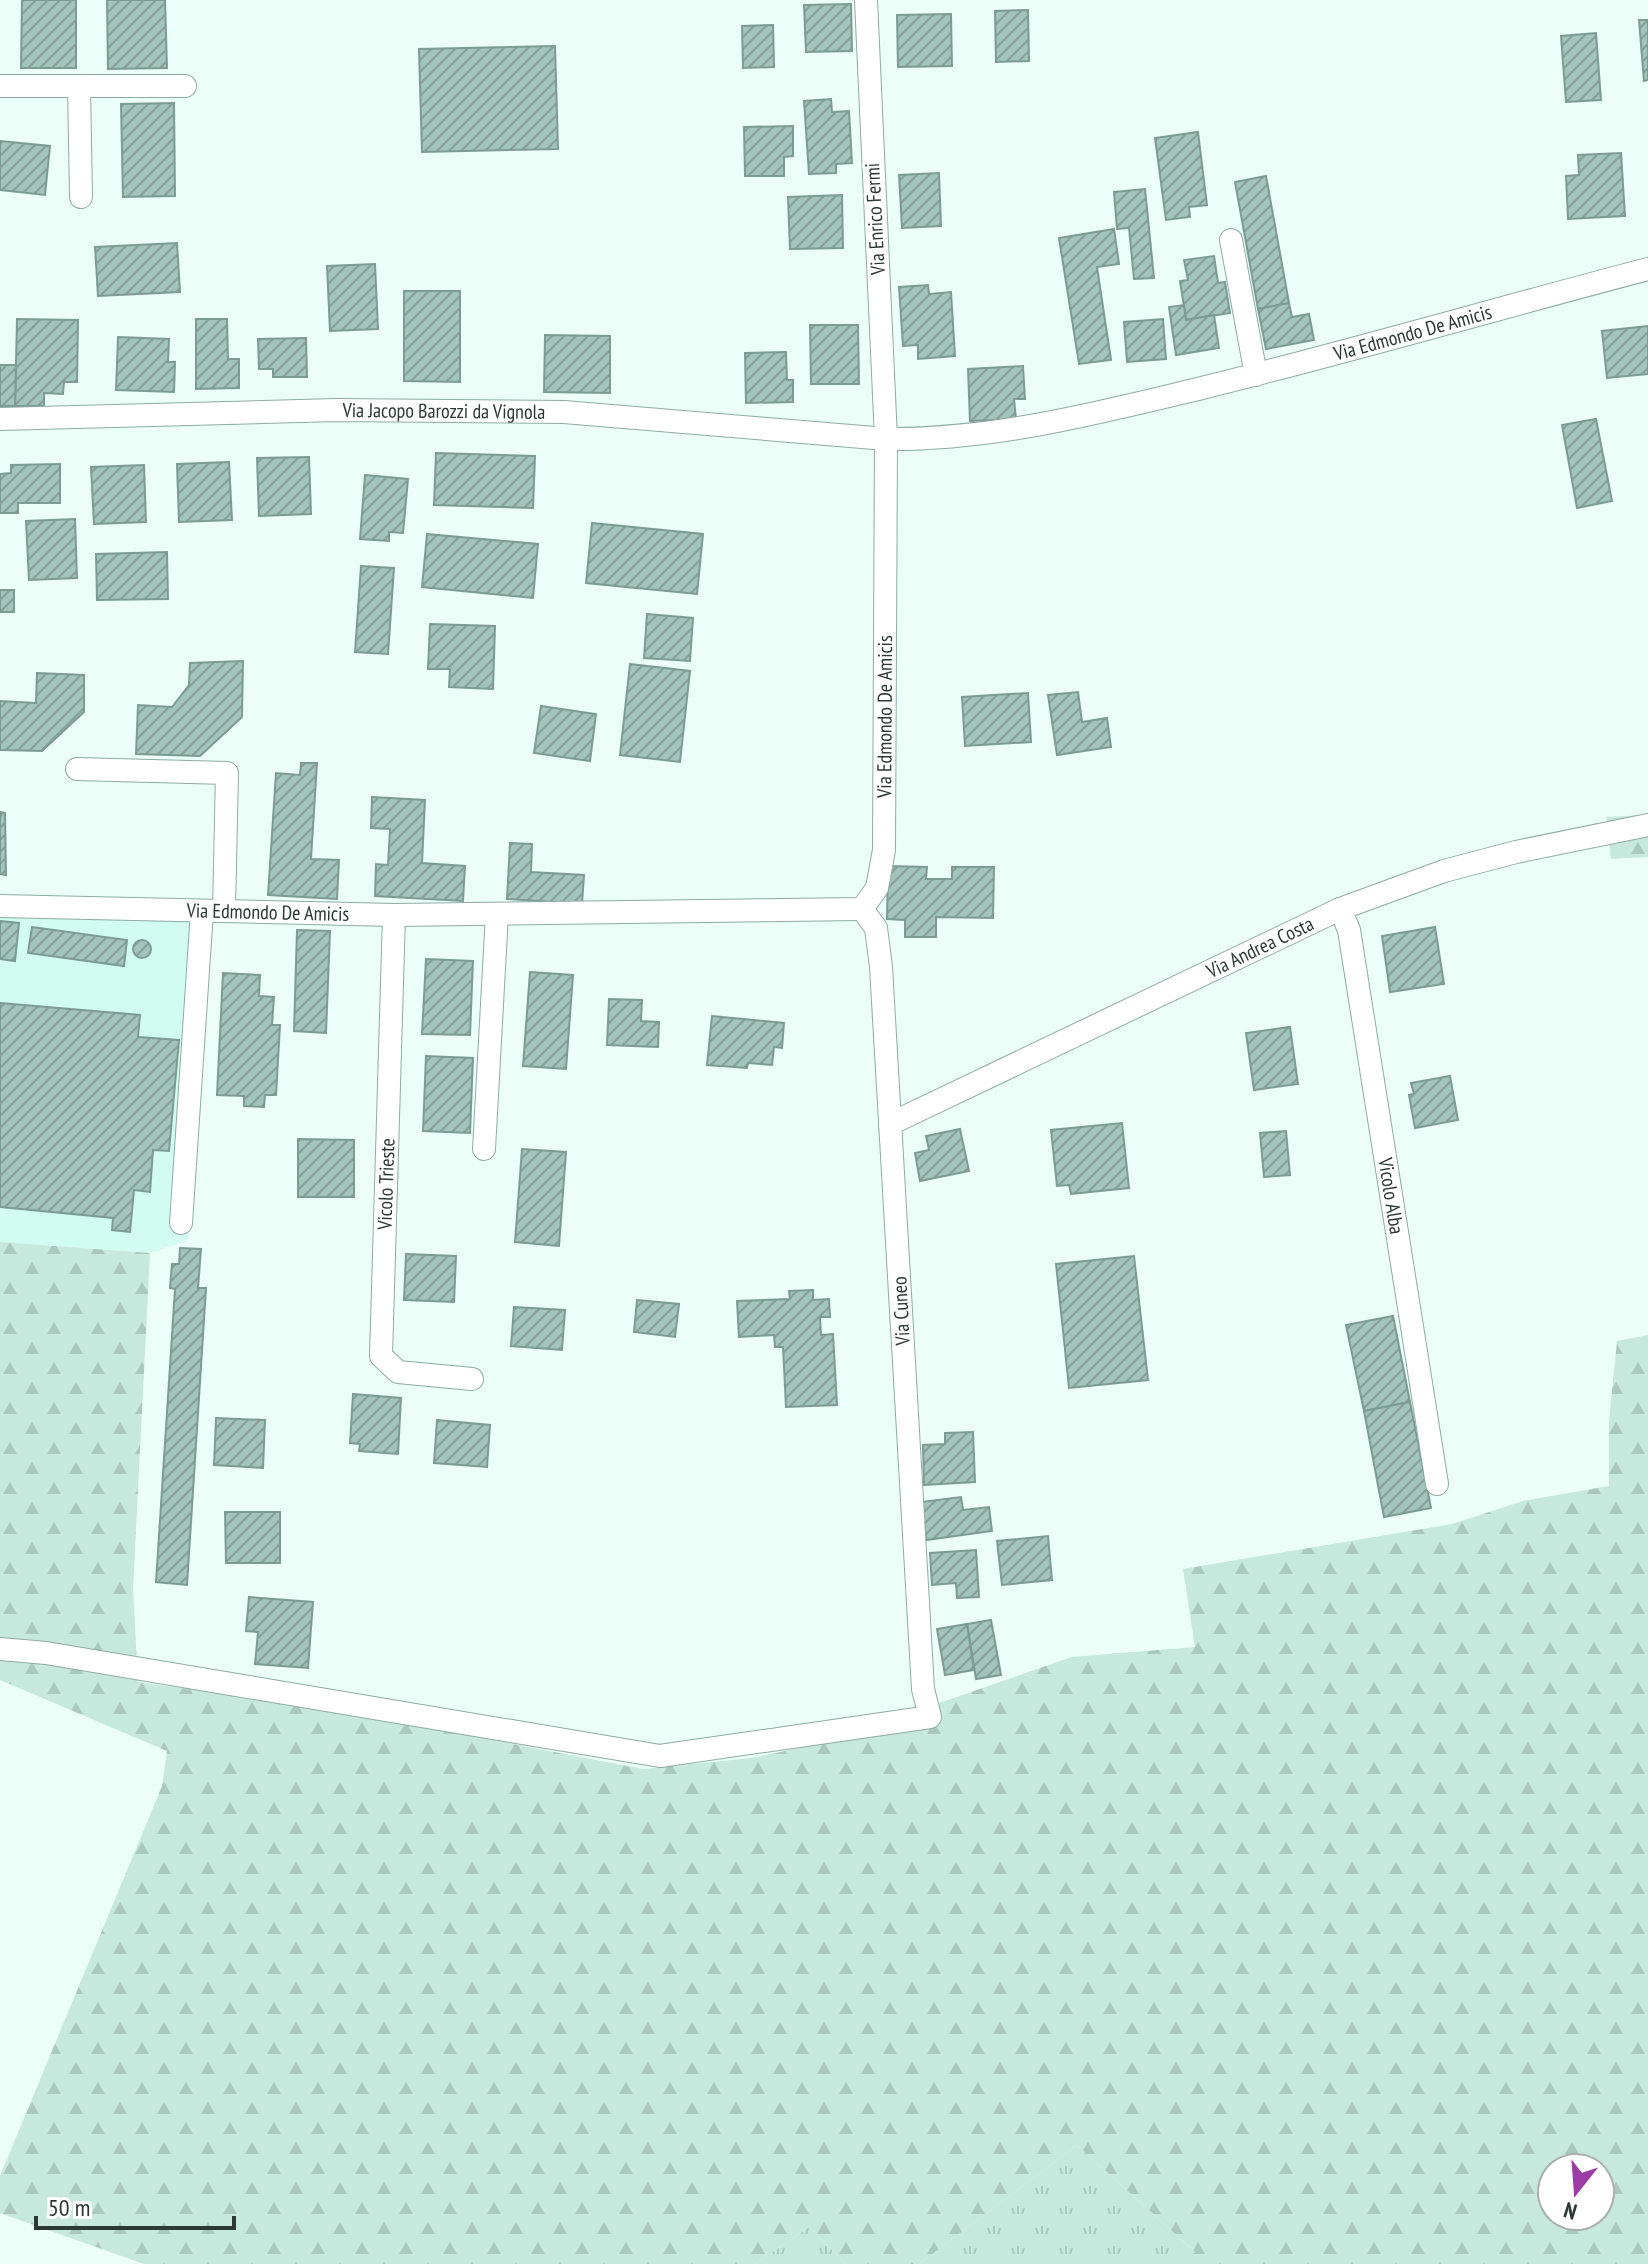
<svg xmlns="http://www.w3.org/2000/svg" width="1648" height="2264" font-family="'PT Sans Narrow',sans-serif">
  <defs>
    <pattern id="grass-tufts" width="24" height="20" patternUnits="userSpaceOnUse" patternTransform="scale(2)"><rect width="24" height="20" fill="#c6e8dd"/><path d="M3 7l-1-3M5 7V3M7 7l1-3M15 17l-1-3M17 17v-4M19 17l1-3" fill="none" stroke="#aac8be"/></pattern>
    <pattern id="forest-firs" width="22" height="20" patternUnits="userSpaceOnUse" patternTransform="scale(2)"><rect width="22" height="20" fill="#c6e8dd"/><path d="M5 1l3.5 6h-7zM16 11l3.5 6h-7z" fill="#aac8be"/></pattern>
    <pattern id="building-hatch" width="6" height="6" patternUnits="userSpaceOnUse" patternTransform="scale(2)"><rect width="6" height="6" fill="#a3c4ba"/><path d="M-1 1l2-2M0 6l6-6M5 7l2-2" fill="none" stroke="#85a098"/></pattern>
  </defs>
  <rect width="100%" height="100%" fill="#ebfef8"/>
  <polygon fill="#d1fcef" points="0,904 208,909 188,1240 150,1253 0,1242"/>
  <g fill="url(#grass-tufts)">
    <polygon points="1077,2145 1196,2253 1182,2264 919,2264"/>
    <polygon points="809,2227 846,2264 755,2264"/>
  </g>
  <g fill="url(#forest-firs)" fill-rule="evenodd">
    <polygon points="1648,815 1648,857 1611,859 1606,817"/>
    <path d="M0,1242L150,1253L133,1589L138,1682L327,1708L643,1769L751,1758L853,1737L913,1712L1072,1657L1195,1647L1183,1569L1452,1524L1523,1501L1609,1486V1421L1617,1341L1648,1335V2264H1182L1195,2252L1077,2145L919,2264H846L809,2227L755,2264H144L0,2213V2176L162,1786L167,1751L0,1680ZM1552,2168H1600V2216H1552Z"/>
  </g>
  <g fill="url(#building-hatch)" stroke="#7c9c92" stroke-width="2">
    <polygon points="22,0 76,0 76,68 21,68"/>
    <polygon points="107,0 165,0 167,68 108,69"/>
    <polygon points="851,4 852,51 806,52 804,5"/>
    <polygon points="1028,10 1029,61 996,62 995,11"/>
    <polygon points="951,14 952,66 898,67 897,15"/>
    <polygon points="1639,20 1648,20 1648,80 1644,81"/>
    <polygon points="773,25 774,67 743,68 742,26"/>
    <polygon points="1596,33 1601,100 1566,102 1561,36"/>
    <polygon points="555,46 558,149 422,152 419,49"/>
    <polygon points="831,99 832,112 849,111 852,163 836,164 836,173 809,174 804,101"/>
    <polygon points="174,103 175,196 123,197 121,104"/>
    <polygon points="793,126 793,156 784,157 784,176 745,176 744,127"/>
    <polygon points="1198,132 1207,205 1189,207 1190,217 1166,220 1155,138"/>
    <polygon points="0,141 50,146 45,195 0,190"/>
    <polygon points="1621,153 1625,216 1568,219 1566,176 1579,175 1578,155"/>
    <polygon points="939,173 941,226 902,228 899,175"/>
    <polygon points="1266,176 1289,303 1258,309 1235,182"/>
    <polygon points="1145,189 1154,278 1134,279 1129,228 1117,229 1114,192"/>
    <polygon points="842,195 843,248 790,249 788,197"/>
    <polygon points="1114,229 1119,264 1097,267 1111,360 1079,364 1059,238"/>
    <polygon points="177,243 180,292 98,296 95,247"/>
    <polygon points="1214,256 1218,283 1225,282 1230,313 1186,320 1180,281 1188,280 1184,260"/>
    <polygon points="375,264 378,329 330,331 327,266"/>
    <polygon points="928,285 929,294 951,292 955,356 918,359 918,345 903,346 899,287"/>
    <polygon points="404,291 460,291 460,382 404,381"/>
    <polygon points="1289,303 1292,317 1309,314 1314,340 1266,349 1258,309"/>
    <polygon points="1184,305 1186,320 1214,315 1219,348 1176,355 1169,307"/>
    <polygon points="17,319 78,320 77,382 64,382 63,394 44,393 44,406 15,406"/>
    <polygon points="196,319 227,319 228,359 239,359 239,388 196,389"/>
    <polygon points="1163,319 1166,359 1127,362 1124,322"/>
    <polygon points="810,325 858,325 859,384 811,384"/>
    <polygon points="1648,326 1648,374 1607,378 1602,331"/>
    <polygon points="545,335 610,336 610,393 544,392"/>
    <polygon points="118,337 169,339 168,362 175,362 174,392 116,390"/>
    <polygon points="306,338 307,377 273,377 273,369 259,369 258,339"/>
    <polygon points="786,352 787,380 793,380 793,402 746,403 745,353"/>
    <polygon points="0,365 16,365 15,406 0,406"/>
    <polygon points="1023,366 1025,399 1014,399 1016,419 970,421 968,369"/>
    <polygon points="1596,419 1612,501 1577,508 1562,425"/>
    <polygon points="436,453 535,456 533,508 434,505"/>
    <polygon points="309,457 311,514 259,516 257,458"/>
    <polygon points="229,462 232,520 179,522 177,464"/>
    <polygon points="60,464 60,503 18,503 18,513 0,513 0,474 11,473 11,465"/>
    <polygon points="144,465 146,522 94,524 91,467"/>
    <polygon points="365,475 408,479 403,533 389,532 389,541 360,539"/>
    <polygon points="75,519 77,578 29,580 26,521"/>
    <polygon points="592,523 703,534 697,594 586,583"/>
    <polygon points="427,534 538,544 533,598 422,587"/>
    <polygon points="167,552 168,599 97,600 96,554"/>
    <polygon points="361,566 394,568 388,654 355,652"/>
    <rect x="0" y="590" width="14" height="22"/>
    <polygon points="647,614 693,618 690,661 644,658"/>
    <polygon points="430,624 495,626 493,689 449,687 450,669 428,669"/>
    <polygon points="243,661 242,717 200,756 136,754 138,705 172,707 189,685 190,663"/>
    <polygon points="630,664 690,671 680,762 620,755"/>
    <polygon points="37,673 84,675 84,712 42,751 0,750 0,701 36,703"/>
    <polygon points="1078,692 1082,722 1107,718 1111,747 1057,755 1048,695"/>
    <polygon points="1028,693 1031,742 965,746 962,697"/>
    <polygon points="541,706 596,714 590,761 534,753"/>
    <polygon points="301,763 317,763 311,859 339,860 337,899 268,895 276,773 300,775"/>
    <polygon points="372,797 425,800 422,863 465,866 463,901 375,896 376,864 388,865 390,829 371,828"/>
    <polygon points="0,812 5,813 6,875 0,874"/>
    <polygon points="510,843 532,844 531,872 584,875 582,904 507,899"/>
    <polygon points="888,866 927,867 926,879 952,879 952,867 994,867 993,918 936,917 936,937 905,937 905,920 887,919"/>
    <polygon points="0,921 19,923 15,961 0,959"/>
    <polygon points="32,927 127,940 124,966 28,953"/>
    <polygon points="1435,927 1444,984 1390,992 1382,936"/>
    <polygon points="297,930 330,931 326,1033 294,1031"/>
    <circle cx="142" cy="949" r="9"/>
    <polygon points="426,959 473,961 470,1035 422,1034"/>
    <polygon points="530,972 573,975 566,1069 523,1066"/>
    <polygon points="223,973 260,975 259,996 274,997 272,1025 280,1025 276,1095 265,1095 264,1107 244,1106 244,1096 217,1095"/>
    <polygon points="609,999 642,1000 641,1021 659,1022 658,1047 607,1045"/>
    <polygon points="0,1003 140,1015 138,1037 179,1040 169,1151 153,1150 150,1192 134,1190 130,1232 112,1230 113,1218 0,1207"/>
    <polygon points="712,1016 784,1023 782,1048 774,1047 772,1065 748,1063 747,1068 707,1065"/>
    <polygon points="1290,1027 1298,1084 1254,1090 1246,1033"/>
    <polygon points="426,1056 473,1058 470,1133 423,1131"/>
    <polygon points="1450,1076 1458,1120 1415,1128 1409,1095 1414,1094 1411,1083"/>
    <polygon points="1122,1123 1129,1188 1071,1194 1069,1185 1057,1186 1051,1130"/>
    <polygon points="960,1129 969,1171 920,1181 915,1153 929,1150 926,1136"/>
    <polygon points="1286,1131 1290,1175 1264,1177 1260,1133"/>
    <polygon points="298,1139 354,1140 354,1197 298,1197"/>
    <polygon points="522,1149 566,1152 559,1246 515,1242"/>
    <polygon points="180,1248 201,1249 198,1288 206,1288 187,1585 156,1582 175,1289 170,1288 172,1264 179,1264"/>
    <polygon points="406,1254 456,1256 454,1302 404,1300"/>
    <polygon points="1134,1256 1148,1380 1069,1388 1056,1264"/>
    <polygon points="813,1290 813,1300 829,1299 830,1317 820,1317 821,1335 833,1334 837,1405 786,1407 783,1347 775,1347 774,1335 739,1337 737,1301 790,1299 789,1291"/>
    <polygon points="637,1300 679,1304 675,1337 634,1332"/>
    <polygon points="514,1307 565,1310 562,1350 511,1346"/>
    <polygon points="1393,1316 1410,1402 1364,1411 1346,1325"/>
    <polygon points="353,1394 401,1398 398,1454 359,1451 360,1444 350,1443"/>
    <polygon points="1410,1402 1431,1508 1384,1517 1364,1411"/>
    <polygon points="216,1418 265,1420 263,1468 214,1465"/>
    <polygon points="437,1420 490,1425 487,1467 434,1463"/>
    <polygon points="973,1432 975,1482 924,1485 923,1445 945,1444 945,1433"/>
    <polygon points="961,1497 963,1510 989,1507 992,1531 926,1540 921,1502"/>
    <polygon points="225,1512 280,1512 280,1563 226,1563"/>
    <polygon points="1048,1536 1052,1580 1002,1585 997,1541"/>
    <polygon points="976,1550 979,1597 957,1598 956,1583 932,1585 930,1553"/>
    <polygon points="249,1597 313,1602 308,1668 255,1664 258,1632 246,1631"/>
    <polygon points="991,1620 1001,1675 976,1679 967,1624"/>
    <polygon points="967,1624 974,1670 945,1675 937,1629"/>
  </g>
  <g fill="none" stroke-linecap="round" stroke-linejoin="round">
    <defs>
      <g id="street">
        <polyline points="0,86 185,86"/>
        <polyline points="79,86 81,197"/>
        <polyline points="1231,240 1256,375"/>
        <path id="s1" d="M0,419L336,410L564,412L886,439C994,440 1098,413 1202,388C1352,351 1499,308 1648,269"/>
        <polyline points="77,769 227,773 224,911"/>
        <path id="s2" d="M0,906L394,915L862,909L877,888L884,850L886,439L866,0"/>
        <path id="s3" d="M1340,909L1349,930L1437,1484"/>
        <polyline points="394,915 381,1356 398,1372 472,1379"/>
        <path id="s4" d="M890,1124L1340,909L1444,871L1516,852L1648,825"/>
        <polyline points="484,1149 497,914"/>
        <polyline points="181,1223 202,911"/>
        <polyline points="0,1649 46,1653 660,1756 930,1717 923,1689 881,967 876,928 862,909"/>
      </g>
    </defs>
    <use href="#street" stroke="#8daca3" stroke-width="24"/>
    <use href="#street" stroke="#fff" stroke-width="22"/>
  </g>
  <g text-anchor="middle" dominant-baseline="central" stroke-width="6" stroke-linejoin="round" paint-order="stroke">
    <g font-size="20" fill="#2b3834" stroke="#fff">
      <text transform="translate(875 219) rotate(-93)">Via Enrico Fermi</text>
      <text stroke="none"><textPath href="#s1" startOffset="1426">Via Edmondo De Amicis</textPath></text>
      <text stroke="none"><textPath href="#s1" startOffset="444">Via Jacopo Barozzi da Vignola</textPath></text>
      <text stroke="none"><textPath href="#s2" startOffset="1060">Via Edmondo De Amicis</textPath></text>
      <text stroke="none"><textPath href="#s2" startOffset="268">Via Edmondo De Amicis</textPath></text>
      <text stroke="none"><textPath href="#s4" startOffset="410">Via Andrea Costa</textPath></text>
      <text transform="translate(386 1184) rotate(-88)">Vicolo Trieste</text>
      <text stroke="none"><textPath href="#s3" startOffset="292">Vicolo Alba</textPath></text>
      <text transform="translate(901 1311) rotate(-93)">Via Cuneo</text>
    </g>
  </g>
  <g transform="translate(1576 2192) rotate(197)"><circle r="38" fill="#ffffff" stroke="#aaafae" stroke-width="2"/>
  <path d="M0-6L14 30L0 20L-14 30Z" fill="#9c3ca4"/>
  <text y="-12" font-size="22" font-weight="bold" text-anchor="middle" fill="#2b3834">N</text>
  </g>
  <path d="M36 2216v12h198v-12" fill="none" stroke="#2b3834" stroke-width="4"/>
  <text x="48" y="2216" font-size="24" fill="#2b3834" stroke="#ffffff" stroke-width="6" paint-order="stroke">50 m</text>
</svg>
